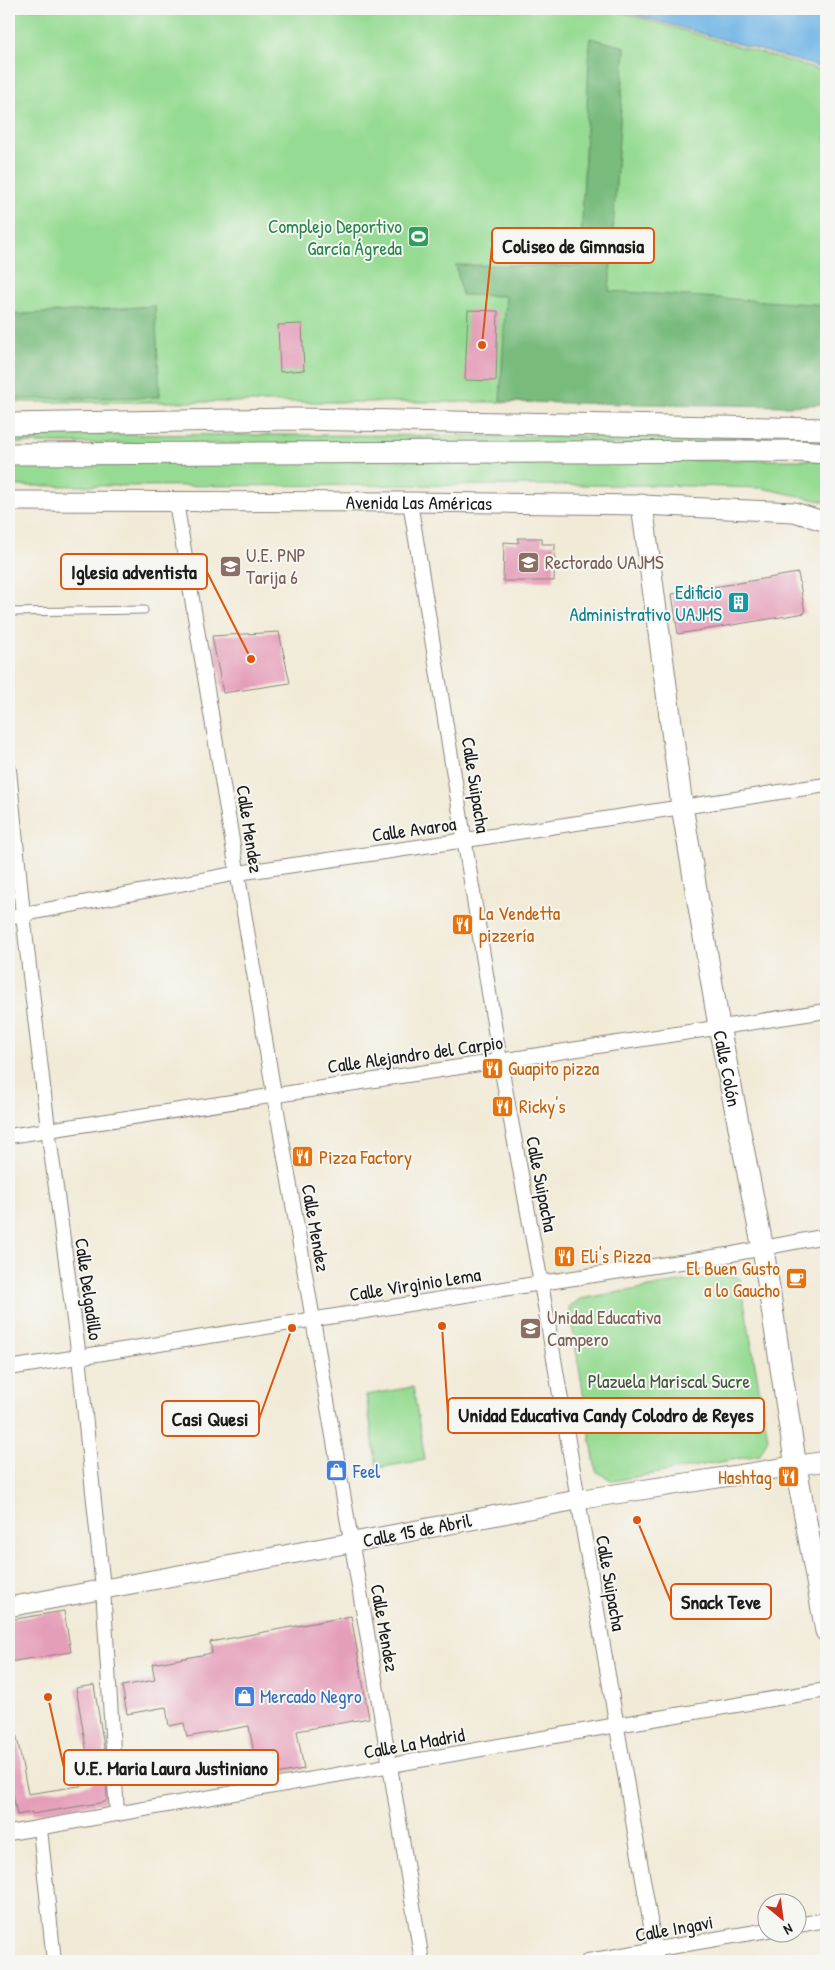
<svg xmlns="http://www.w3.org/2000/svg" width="835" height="1970" font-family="'Patrick Hand',sans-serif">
  <rect width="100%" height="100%" fill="#f6f6f2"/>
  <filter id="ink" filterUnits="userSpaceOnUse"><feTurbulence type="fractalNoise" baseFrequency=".02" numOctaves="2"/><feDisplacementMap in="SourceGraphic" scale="10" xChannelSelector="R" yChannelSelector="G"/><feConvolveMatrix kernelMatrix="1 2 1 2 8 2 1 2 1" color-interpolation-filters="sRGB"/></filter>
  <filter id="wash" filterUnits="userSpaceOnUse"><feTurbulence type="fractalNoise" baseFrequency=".0096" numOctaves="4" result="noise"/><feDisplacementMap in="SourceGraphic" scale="20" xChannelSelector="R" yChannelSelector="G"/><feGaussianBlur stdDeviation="1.12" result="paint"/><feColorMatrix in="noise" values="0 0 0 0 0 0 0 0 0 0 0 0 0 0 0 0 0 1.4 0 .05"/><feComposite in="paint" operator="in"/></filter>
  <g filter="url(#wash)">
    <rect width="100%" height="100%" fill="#f1ead7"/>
    <g fill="#96db93" stroke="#597c58">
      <polygon points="9,9 610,9 826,72 826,404 597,402 9,402"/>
      <polygon points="9,434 826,437 826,445 9,443"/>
      <polygon points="826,460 826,502 762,488 658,485 9,486 9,461"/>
      <polygon points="730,1273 740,1279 768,1438 760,1455 613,1481 596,1471 569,1307 580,1299"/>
      <polygon points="413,1387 425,1460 377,1468 366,1395"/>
    </g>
    <g fill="#78bb7d" stroke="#4a6c4c">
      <polygon points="590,38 625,47 609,291 826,305 826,404 790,406 500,402 506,296 462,295 456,265 580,266"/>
      <polygon points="155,306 160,397 9,399 9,315"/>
    </g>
    <polygon fill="#6eb4e5" stroke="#456880" points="616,9 826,9 826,69"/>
    <g id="blocks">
      <g fill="#e59eb9">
        <polygon points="468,310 498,311 496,381 465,380"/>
        <polygon points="302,324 304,370 280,372 278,325"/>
        <polygon points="518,538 542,538 542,544 555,544 554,581 503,581 504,542 518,543"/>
        <polygon points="798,573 805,613 678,634 672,594"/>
        <polygon points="279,632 290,683 223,693 212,636"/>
        <polygon points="64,1611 71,1652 9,1662 9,1620"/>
        <polygon points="351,1616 369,1718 297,1731 304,1769 258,1777 249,1726 187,1737 184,1723 169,1726 166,1707 127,1714 122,1686 155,1680 152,1664 212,1653 210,1642"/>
        <polygon points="94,1685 104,1747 107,1799 105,1802 32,1814 32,1812 17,1815 13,1794 9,1795 9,1728 15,1727 28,1794 92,1784 76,1688"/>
      </g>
    </g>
  </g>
  <g filter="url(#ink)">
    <use href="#blocks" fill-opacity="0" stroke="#86837a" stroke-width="1"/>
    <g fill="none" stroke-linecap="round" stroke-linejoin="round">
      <defs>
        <polyline id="lane" points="9,612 144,610"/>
        <g id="street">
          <polyline points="176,502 274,1094 390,1766 422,1961"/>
          <polyline points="410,502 500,1061 541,1283 657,1961"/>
          <polyline points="9,770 23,915 48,1129 79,1357 103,1588 117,1814"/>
          <polyline points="9,917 238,873 466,840 826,785"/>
          <polyline points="9,1136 826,1011"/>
          <polyline points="9,1368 541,1283 727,1255 826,1236"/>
          <polyline points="40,1829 54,1961"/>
          <polyline points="9,1833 617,1725 826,1690"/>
          <polyline points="798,1925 826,1920"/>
          <polyline points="588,1961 768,1930"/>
        </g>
        <g id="secondary">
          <path id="s1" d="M9,501L410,502L642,505L794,512L826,522"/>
          <polyline points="9,1607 577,1500 826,1461"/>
        </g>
        <g id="primary">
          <polyline points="9,424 297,419 826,429"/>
          <polyline points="9,454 799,451 826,453"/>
          <path id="s2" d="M642,505L682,806L719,1026L763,1249L796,1467L826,1631"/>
        </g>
      </defs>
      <use href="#lane" stroke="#86837a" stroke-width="9"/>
      <use href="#street" stroke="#86837a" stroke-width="16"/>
      <use href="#secondary" stroke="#86837a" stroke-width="21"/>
      <use href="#primary" stroke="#86837a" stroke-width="23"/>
      <use href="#lane" stroke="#fff" stroke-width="7"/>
      <use href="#street" stroke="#fff" stroke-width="14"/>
      <use href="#secondary" stroke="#fff" stroke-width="19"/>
      <use href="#primary" stroke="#fff" stroke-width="21"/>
    </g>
  </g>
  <defs>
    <symbol id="stadium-square" viewBox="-11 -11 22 22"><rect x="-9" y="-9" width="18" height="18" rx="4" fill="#2e9e5b" stroke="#f6f6f2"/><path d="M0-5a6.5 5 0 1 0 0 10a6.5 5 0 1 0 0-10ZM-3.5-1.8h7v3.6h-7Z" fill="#fff"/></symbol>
    <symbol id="university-square" viewBox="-11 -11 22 22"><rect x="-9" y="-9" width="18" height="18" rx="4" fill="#8d6e63" stroke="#f6f6f2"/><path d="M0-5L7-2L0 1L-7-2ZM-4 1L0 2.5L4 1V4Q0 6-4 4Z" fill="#fff"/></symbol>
    <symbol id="school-square" viewBox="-11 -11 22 22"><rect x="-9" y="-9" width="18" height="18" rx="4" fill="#8d6e63" stroke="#f6f6f2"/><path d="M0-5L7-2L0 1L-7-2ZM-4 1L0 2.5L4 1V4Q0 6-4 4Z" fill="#fff"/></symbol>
    <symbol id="building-square" viewBox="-11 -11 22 22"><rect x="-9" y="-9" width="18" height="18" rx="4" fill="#0f9aa8" stroke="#f6f6f2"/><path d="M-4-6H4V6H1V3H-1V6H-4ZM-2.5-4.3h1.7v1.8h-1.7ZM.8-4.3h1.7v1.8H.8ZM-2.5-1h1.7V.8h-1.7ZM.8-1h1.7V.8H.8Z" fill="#fff"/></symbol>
    <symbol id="restaurant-square" viewBox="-11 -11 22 22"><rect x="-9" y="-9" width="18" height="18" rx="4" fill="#e8710a" stroke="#f6f6f2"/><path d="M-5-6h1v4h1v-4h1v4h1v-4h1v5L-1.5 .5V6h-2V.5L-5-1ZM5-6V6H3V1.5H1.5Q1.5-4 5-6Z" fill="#fff"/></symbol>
    <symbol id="cafe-square" viewBox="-11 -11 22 22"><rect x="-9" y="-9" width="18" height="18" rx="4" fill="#e8710a" stroke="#f6f6f2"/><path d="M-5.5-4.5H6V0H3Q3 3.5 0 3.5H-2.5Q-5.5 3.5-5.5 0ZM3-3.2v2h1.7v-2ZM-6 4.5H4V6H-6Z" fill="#fff"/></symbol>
    <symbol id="shop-square" viewBox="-11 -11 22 22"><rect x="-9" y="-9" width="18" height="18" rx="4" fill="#3f7fe0" stroke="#f6f6f2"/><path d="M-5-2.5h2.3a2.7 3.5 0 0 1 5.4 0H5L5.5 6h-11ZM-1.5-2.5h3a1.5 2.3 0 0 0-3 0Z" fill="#fff"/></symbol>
  </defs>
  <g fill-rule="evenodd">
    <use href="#stadium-square" x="406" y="224" width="25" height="25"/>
    <use href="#university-square" x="516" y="550" width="25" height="25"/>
    <use href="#school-square" x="218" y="554" width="25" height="25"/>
    <use href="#building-square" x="726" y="590" width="25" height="25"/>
    <use href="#restaurant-square" x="450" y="912" width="25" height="25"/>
    <use href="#restaurant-square" x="480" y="1056" width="25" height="25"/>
    <use href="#restaurant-square" x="490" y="1094" width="25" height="25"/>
    <use href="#restaurant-square" x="290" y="1144" width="25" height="25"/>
    <use href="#restaurant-square" x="552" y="1244" width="25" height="25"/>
    <use href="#cafe-square" x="784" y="1266" width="25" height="25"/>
    <use href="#school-square" x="518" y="1316" width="25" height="25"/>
    <use href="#shop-square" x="324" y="1458" width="25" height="25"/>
    <use href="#restaurant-square" x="776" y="1464" width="25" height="25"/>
    <use href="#shop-square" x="232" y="1684" width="25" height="25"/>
  </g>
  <g text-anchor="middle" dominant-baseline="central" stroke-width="4" stroke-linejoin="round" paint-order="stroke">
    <g font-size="19" fill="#27864d" stroke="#f6f6f2" text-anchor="end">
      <text x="402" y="226">Complejo Deportivo<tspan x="402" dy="22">García Ágreda</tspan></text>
    </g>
    <g font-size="19" fill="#1c1c1c" stroke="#f6f6f2">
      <text stroke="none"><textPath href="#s1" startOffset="410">Avenida Las Américas</textPath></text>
      <text transform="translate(476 785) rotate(81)">Calle Suipacha</text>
      <text transform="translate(250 829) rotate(81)">Calle Mendez</text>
      <text transform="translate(414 829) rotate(-8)">Calle Avaroa</text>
      <text transform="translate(415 1054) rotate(-8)">Calle Alejandro del Carpio</text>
      <text stroke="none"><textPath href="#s2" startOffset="570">Calle Colón</textPath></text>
      <text transform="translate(542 1184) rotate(79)">Calle Suipacha</text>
      <text transform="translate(316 1228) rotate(80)">Calle Mendez</text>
      <text transform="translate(415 1284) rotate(-9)">Calle Virginio Lema</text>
      <text transform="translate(89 1289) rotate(82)">Calle Delgadillo</text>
      <text transform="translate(417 1530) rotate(-11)">Calle 15 de Abril</text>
      <text transform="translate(611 1583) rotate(80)">Calle Suipacha</text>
      <text transform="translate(385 1628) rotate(80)">Calle Mendez</text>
      <text transform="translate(414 1743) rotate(-10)">Calle La Madrid</text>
      <text transform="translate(674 1928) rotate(-10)">Calle Ingavi</text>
    </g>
    <g font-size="19" fill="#785e54" stroke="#f6f6f2" text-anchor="start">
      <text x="246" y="555">U.E. PNP<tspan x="246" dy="22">Tarija 6</tspan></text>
      <text x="545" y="562">Rectorado UAJMS</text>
      <text x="547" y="1317">Unidad Educativa<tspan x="547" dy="22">Campero</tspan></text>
    </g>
    <g font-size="19" fill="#0d838f" stroke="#f6f6f2" text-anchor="end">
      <text x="722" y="592">Edificio<tspan x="722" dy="22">Administrativo UAJMS</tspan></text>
    </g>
    <g font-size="19" fill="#c56008" stroke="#f6f6f2" text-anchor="start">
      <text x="479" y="913">La Vendetta<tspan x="479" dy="22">pizzería</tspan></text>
      <text x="508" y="1068">Guapito pizza</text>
      <text x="519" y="1106">Ricky's</text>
      <text x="319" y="1157">Pizza Factory</text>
      <text x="581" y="1256">Eli's Pizza</text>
      <text x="780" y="1268" text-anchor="end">El Buen Gusto<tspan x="780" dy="22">a lo Gaucho</tspan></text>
      <text x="772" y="1477" text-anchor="end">Hashtag</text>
    </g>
    <g font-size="19" fill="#415540" stroke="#f6f6f2">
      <text x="669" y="1381">Plazuela Mariscal Sucre</text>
    </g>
    <g font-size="19" fill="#366cbe" stroke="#f6f6f2" text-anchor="start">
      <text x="353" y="1471">Feel</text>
      <text x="260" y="1696">Mercado Negro</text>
    </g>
  </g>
  <path fill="none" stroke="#de560d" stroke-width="2" d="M482 345L492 246M251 659L207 572M442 1326L448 1415M292 1328L259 1419M637 1520L671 1602M48 1697L64 1768"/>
  <g fill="#de560d" stroke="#f6f6f2" stroke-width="2">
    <circle cx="482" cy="345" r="5"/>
    <circle cx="251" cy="659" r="5"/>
    <circle cx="442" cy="1326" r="5"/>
    <circle cx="292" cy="1328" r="5"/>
    <circle cx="637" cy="1520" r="5"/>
    <circle cx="48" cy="1697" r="5"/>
  </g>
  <g fill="#f6f6f2" stroke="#de560d" stroke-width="2">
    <rect x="492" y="228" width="162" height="35" rx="5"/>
    <rect x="61" y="554" width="146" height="35" rx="5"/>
    <rect x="448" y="1398" width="316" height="35" rx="5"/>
    <rect x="162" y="1401" width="97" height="35" rx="5"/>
    <rect x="671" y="1584" width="100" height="35" rx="5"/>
    <rect x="64" y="1750" width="214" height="35" rx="5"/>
  </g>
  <g font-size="20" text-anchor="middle" font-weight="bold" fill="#1c1c1c">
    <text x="573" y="253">Coliseo de Gimnasia</text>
    <text x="134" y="579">Iglesia adventista</text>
    <text x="606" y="1422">Unidad Educativa Candy Colodro de Reyes</text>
    <text x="210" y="1426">Casi Quesi</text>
    <text x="721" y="1609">Snack Teve</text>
    <text x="171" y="1775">U.E. Maria Laura Justiniano</text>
  </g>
  <rect width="835" height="1970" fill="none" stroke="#f6f6f2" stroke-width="30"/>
  <g transform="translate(782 1918) rotate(151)"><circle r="24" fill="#f6f6f2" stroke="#9f9f9c"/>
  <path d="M0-4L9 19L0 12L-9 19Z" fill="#c8321e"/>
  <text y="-8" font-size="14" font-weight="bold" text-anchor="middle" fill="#1c1c1c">N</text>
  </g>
</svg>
